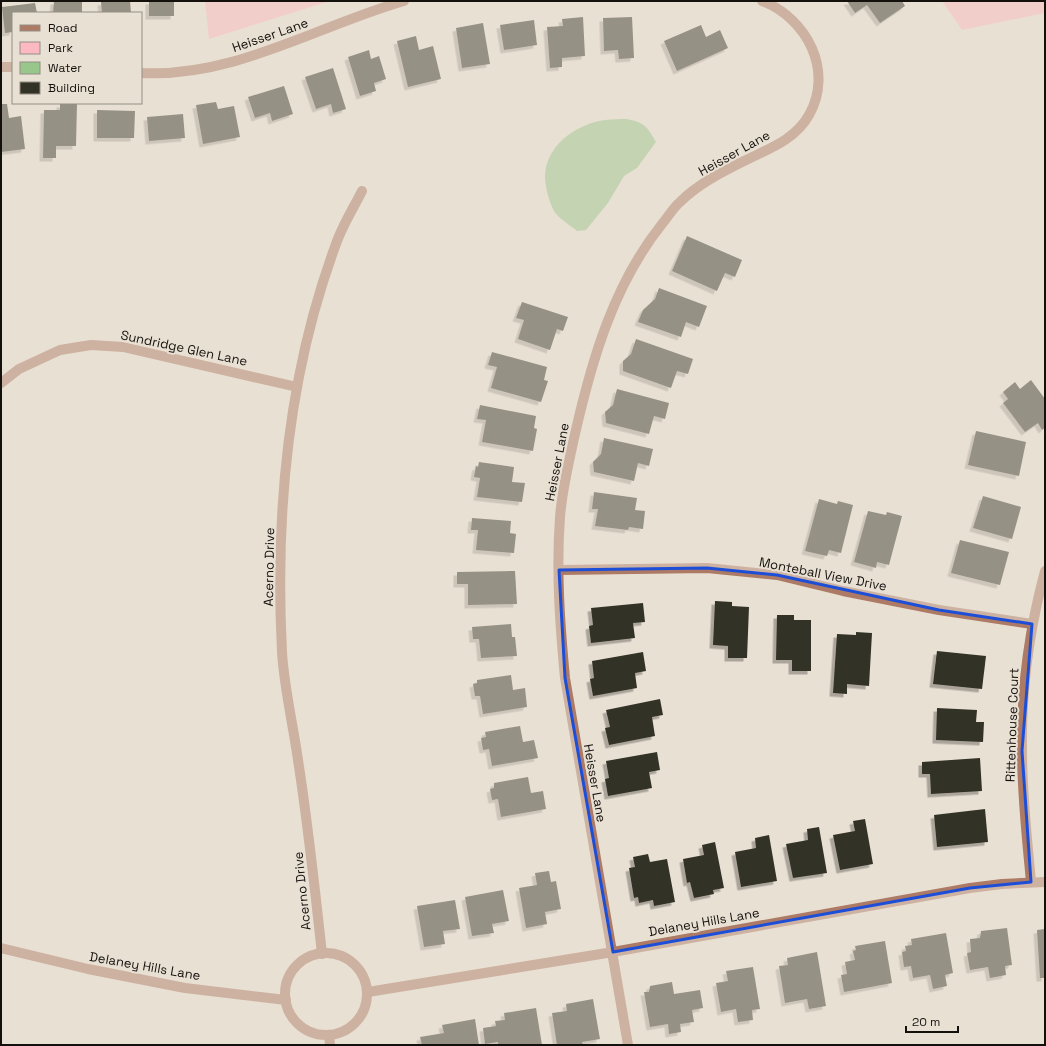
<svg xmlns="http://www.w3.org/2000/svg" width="1046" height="1046" font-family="'Space Grotesk',sans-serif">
  <defs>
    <filter id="shadow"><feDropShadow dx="-3.5" dy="3.5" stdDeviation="0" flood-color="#0004"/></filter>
  </defs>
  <rect width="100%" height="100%" fill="#e9e0d4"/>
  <g fill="#fcb9c0">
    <polygon points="205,1 330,1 209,39"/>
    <polygon points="942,1 1045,1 1045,13 962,30"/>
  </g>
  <path fill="#98c68b" d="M626,119C644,122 647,126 656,142L637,168L624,176L608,203L586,230L577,231C570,225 559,219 554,211C549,202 546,189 545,179C544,147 575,124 605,120C612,119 619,119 626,119Z"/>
  <g fill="#323226" filter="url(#shadow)">
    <polygon points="54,1 82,1 82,13 53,13"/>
    <polygon points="116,1 130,1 131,13 102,13 101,2"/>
    <rect x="149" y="1" width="25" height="15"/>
    <polygon points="847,1 902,1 905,6 880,23 867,5 855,13"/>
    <polygon points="35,3 37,13 13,13 13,32 5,33 2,7"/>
    <polygon points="583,17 585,56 562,58 562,67 550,68 547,27 563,26 562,19"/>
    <polygon points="632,17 634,58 619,59 618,50 604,51 603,18"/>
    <polygon points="534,20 537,45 504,50 500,25"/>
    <polygon points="483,23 490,64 462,68 456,28"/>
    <polygon points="701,25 706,37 720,30 728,48 677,71 664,41"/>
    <polygon points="416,36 419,50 433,46 441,79 408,87 397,41"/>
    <polygon points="369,50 371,59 379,56 386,79 374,83 376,91 360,96 348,57"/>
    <polygon points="333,68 346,109 333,113 331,104 316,109 305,77"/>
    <polygon points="284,86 293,114 272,121 270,113 255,118 248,97"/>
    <polygon points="216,102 218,109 234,106 240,137 203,144 196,105"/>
    <polygon points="1,104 7,104 9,118 21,116 25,149 1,152"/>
    <polygon points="60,104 77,104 76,146 56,146 56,158 43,158 44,110 60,110"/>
    <polygon points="97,110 135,111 134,138 97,138"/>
    <polygon points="183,114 185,138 149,141 147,117"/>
    <polygon points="687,236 742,260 735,277 725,273 717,291 672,271"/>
    <polygon points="659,288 707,306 699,327 686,322 681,337 638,322 643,310 655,299"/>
    <polygon points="522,302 568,317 563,331 557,329 550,350 518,339 524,320 516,318"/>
    <polygon points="636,339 693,359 688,374 677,371 671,388 623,371 623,361 631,354"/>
    <polygon points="492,352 547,367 544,380 548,381 541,402 491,388 497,367 488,365"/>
    <polygon points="1031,380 1045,399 1045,428 1042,430 1038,423 1025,432 1003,403 1008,399 1003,392 1015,382 1020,389"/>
    <polygon points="617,389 669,403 665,419 654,416 649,434 606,423 605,412 613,405"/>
    <polygon points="480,405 536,416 534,428 537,429 533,451 482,442 486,420 477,419"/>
    <polygon points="976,431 1026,442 1019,476 968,465"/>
    <polygon points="604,438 653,449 649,466 638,463 634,481 594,472 593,462 601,454"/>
    <polygon points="479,462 514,467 512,482 525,483 522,502 477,497 480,478 474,477 476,466 478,467"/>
    <polygon points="594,492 637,498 635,510 645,511 643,529 629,527 628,530 595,526 598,509 592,509"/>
    <polygon points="983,496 1021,507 1012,539 973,528"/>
    <polygon points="819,499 837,504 838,501 853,505 841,553 829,550 827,556 805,551"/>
    <polygon points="868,511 886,515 887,512 902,516 889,565 877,562 876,568 854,562"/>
    <polygon points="472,518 511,521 510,533 516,534 514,553 476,550 478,530 471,530"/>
    <polygon points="960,540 1009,552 1000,585 951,573"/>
    <polygon points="515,571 517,604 468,605 468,584 457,584 457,572"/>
    <polygon points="715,601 732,602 732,606 749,607 747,658 728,658 728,646 713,645"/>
    <polygon points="643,603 645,622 633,623 635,638 591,643 589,626 593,625 591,608"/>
    <polygon points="777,615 794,615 794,620 811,620 811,671 792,671 792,660 776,660"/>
    <polygon points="511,624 512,637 515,637 517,656 481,658 479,639 473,639 472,627"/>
    <polygon points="856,632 872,633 869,686 847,684 847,694 833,693 837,634 856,635"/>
    <polygon points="937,651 986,656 982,689 933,684"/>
    <polygon points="643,652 646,671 635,673 637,688 593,696 590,679 594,678 592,661"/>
    <polygon points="511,675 513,690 525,688 527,707 483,714 480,696 475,696 473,684 477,683 477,680"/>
    <polygon points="660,699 663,715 652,717 655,736 609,745 605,728 610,727 606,710"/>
    <polygon points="937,708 977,710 976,722 984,722 983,742 936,740"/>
    <polygon points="520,726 523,742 534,740 538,758 492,766 489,749 483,750 481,738 486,737 485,732"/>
    <polygon points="657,752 660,770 649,772 652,788 608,796 605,779 609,778 606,761"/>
    <polygon points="980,758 982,791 931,794 930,774 922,774 922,762"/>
    <polygon points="528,777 531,793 543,791 546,809 501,817 498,799 492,800 490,789 494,788 494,783"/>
    <polygon points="985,809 988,842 937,847 934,815"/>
    <polygon points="865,819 873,864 840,870 833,835 855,831 853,821"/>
    <polygon points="819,827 827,873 793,878 786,844 808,840 807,829"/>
    <polygon points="769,835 777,881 741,887 735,852 756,848 755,838"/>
    <polygon points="715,842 724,888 713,890 714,894 694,898 690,882 687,883 683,859 704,855 702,845"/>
    <polygon points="648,854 650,862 667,859 675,902 654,906 653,900 639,903 638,897 634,898 629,868 635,867 633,857"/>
    <polygon points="549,871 551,882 556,881 561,909 545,912 547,924 526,928 519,888 537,885 535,873"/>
    <polygon points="503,890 509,921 492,924 494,933 472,936 465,897"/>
    <polygon points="455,900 460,929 443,931 445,944 424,947 417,906"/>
    <polygon points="1007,928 1012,965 1005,966 1006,975 990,978 988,967 970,970 967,953 971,952 970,939 980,938 981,931"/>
    <polygon points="1045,929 1045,978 1040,978 1037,930"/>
    <polygon points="946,933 953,973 945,975 947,986 933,989 930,975 913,978 911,966 904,967 902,952 906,951 905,946 912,945 911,939"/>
    <polygon points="885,941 892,983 844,992 841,975 847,974 845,962 855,960 853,951 856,950 855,946"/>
    <polygon points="817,952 826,1006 809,1009 807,999 785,1003 779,966 788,965 787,958"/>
    <polygon points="753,967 760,1009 752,1010 753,1020 738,1022 736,1009 721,1012 716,983 728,981 726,971"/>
    <polygon points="672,982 674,994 700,990 703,1008 692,1010 694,1022 680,1024 681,1032 669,1034 668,1024 650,1027 644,992 649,992 650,986"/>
    <polygon points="593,999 600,1039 582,1042 583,1045 557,1045 552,1013 567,1011 566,1004"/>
    <polygon points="536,1008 542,1045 498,1045 498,1042 485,1044 483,1028 496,1026 495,1021 505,1020 504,1013"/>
    <polygon points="475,1019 479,1045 422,1045 420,1037 444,1033 442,1025"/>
  </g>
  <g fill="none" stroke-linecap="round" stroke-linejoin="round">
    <g stroke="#ac7a65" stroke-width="10">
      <polyline points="1,67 13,67"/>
      <path d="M141,73C234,78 317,26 404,1"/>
      <polyline points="1,383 19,369 60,350 91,345 123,347 297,387"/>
      <polyline points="559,570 707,568 777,575 843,591 939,610 1032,624"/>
      <path d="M1031,882C1027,838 1022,795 1022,751C1021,691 1029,630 1045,571"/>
      <polyline points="1,948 88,969 185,988 286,1000"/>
      <circle cx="326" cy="994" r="41"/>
      <path d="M322,954C315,889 308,824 298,760C293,724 284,687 282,652C275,515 288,373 336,244C342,226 353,209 362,191"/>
      <polyline points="368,992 613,952 970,888 1002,884 1045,882"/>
      <polyline points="329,1035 330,1045"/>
      <path d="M628,1045L565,678C560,625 556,571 560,517C562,490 569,461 575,434C592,359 614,284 662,224C668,217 673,208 680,202C698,184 722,172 744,161C768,149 795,140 809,115C834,71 807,18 762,1"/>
    </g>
  </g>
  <path d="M0 0H1046V1046H0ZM707,568L777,575L939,610L1032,624L1022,751L1031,882L970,888L613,952L565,678L559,570Z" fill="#e9e0d4" fill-opacity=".55" fill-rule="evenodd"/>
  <path fill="none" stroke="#1d4ed8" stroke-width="3" stroke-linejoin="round" d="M707,568L777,575L939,610L1032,624L1022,751L1031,882L970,888L613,952L565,678L559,570Z"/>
  <g text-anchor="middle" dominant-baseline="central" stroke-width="4" stroke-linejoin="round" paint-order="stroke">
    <g font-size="13" fill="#14110d" stroke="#e9e0d4">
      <text transform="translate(270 35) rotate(-19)">Heisser Lane</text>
      <text transform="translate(734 153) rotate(-29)">Heisser Lane</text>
      <text transform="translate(184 348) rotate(12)">Sundridge Glen Lane</text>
      <text transform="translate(557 462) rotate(-79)">Heisser Lane</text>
      <text transform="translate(269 567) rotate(-89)">Acerno Drive</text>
      <text transform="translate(823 574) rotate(11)">Monteball View Drive</text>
      <text transform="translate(1012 725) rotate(-88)">Rittenhouse Court</text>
      <text transform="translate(595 783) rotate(80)">Heisser Lane</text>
      <text transform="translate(302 891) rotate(-96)">Acerno Drive</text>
      <text transform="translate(704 922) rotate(-10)">Delaney Hills Lane</text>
      <text transform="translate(145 966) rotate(10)">Delaney Hills Lane</text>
    </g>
  </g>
  <rect width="1046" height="1046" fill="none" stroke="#14110d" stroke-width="4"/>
  <rect x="12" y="12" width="130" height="92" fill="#e9e0d4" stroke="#948d84"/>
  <rect x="20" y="25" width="20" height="6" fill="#ac7a65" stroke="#948d84"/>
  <text x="48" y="32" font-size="12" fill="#14110d">Road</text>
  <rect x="20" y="42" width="20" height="12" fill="#fcb9c0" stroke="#948d84"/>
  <text x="48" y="52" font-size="12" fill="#14110d">Park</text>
  <rect x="20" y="62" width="20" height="12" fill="#98c68b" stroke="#948d84"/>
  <text x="48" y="72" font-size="12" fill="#14110d">Water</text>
  <rect x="20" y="82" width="20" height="12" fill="#323226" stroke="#948d84"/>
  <text x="48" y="92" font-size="12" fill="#14110d">Building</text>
  <path d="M906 1026v6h52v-6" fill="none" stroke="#14110d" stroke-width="2"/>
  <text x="912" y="1026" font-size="12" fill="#14110d" stroke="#e9e0d4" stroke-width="3" paint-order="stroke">20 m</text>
</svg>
